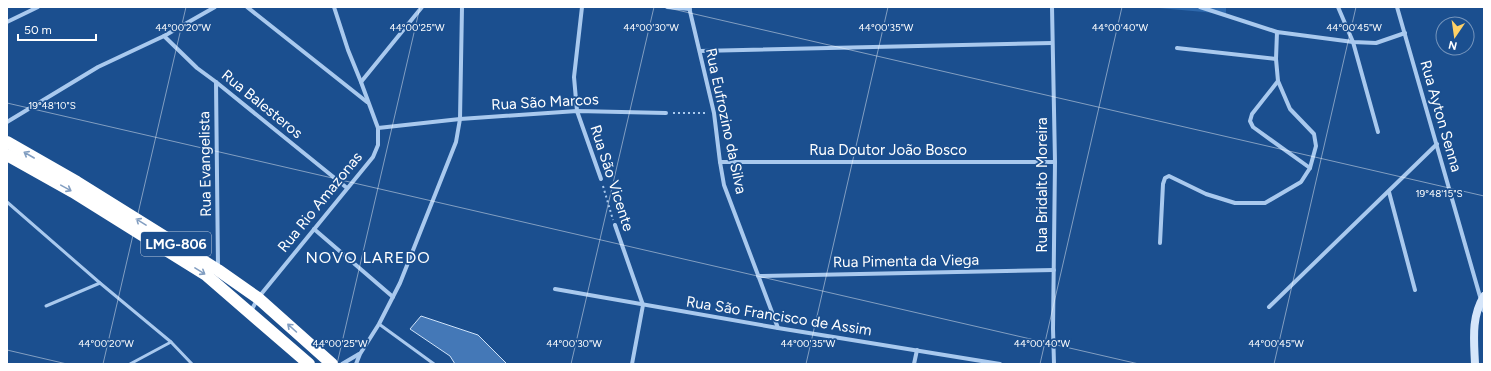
<svg xmlns="http://www.w3.org/2000/svg" width="1491" height="371" font-family="Figtree,sans-serif">
  <rect width="100%" height="100%" fill="#1b4f8f"/>
  <polygon fill="#2e69ad" points="1148,7 1226,7 1226,14"/>
  <polygon fill="#4478b7" stroke="#cfe3fa" points="421,316 478,335 507,364 455,364 450,356 410,329"/>
  <g fill="none" stroke-linecap="round" stroke-linejoin="round">
    <g stroke="#a9c9ee" stroke-width="2" stroke-dasharray="2 3" stroke-linecap="butt">
      <polyline points="673,113 707,113"/>
      <polyline points="603,186 613,220"/>
    </g>
    <g stroke="#a9c9ee" stroke-width="3">
      <polyline points="7,202 100,283 171,342 192,364"/>
      <polyline points="46,306 100,283"/>
      <polyline points="379,324 434,364"/>
      <polyline points="130,364 171,342"/>
    </g>
    <g stroke="#a9c9ee" stroke-width="4">
      <polyline points="247,7 367,102"/>
      <polyline points="582,7 574,77 577,111 601,179"/>
      <polyline points="667,7 690,9"/>
      <polyline points="689,7 714,113 720,162 724,185 778,328"/>
      <polyline points="1052,7 1055,162 1053,329 1054,364"/>
      <polyline points="1200,7 1277,32"/>
      <polyline points="1338,7 1353,42 1378,132"/>
      <polyline points="1397,7 1481,300"/>
      <polyline points="7,22 38,7"/>
      <polyline points="164,36 197,68 216,82 347,188"/>
      <polyline points="1177,48 1276,59"/>
      <polyline points="700,51 1052,43"/>
      <polyline points="1278,81 1252,114 1250,121 1253,127 1310,168"/>
      <polyline points="216,82 218,267"/>
      <polyline points="361,82 422,7"/>
      <polyline points="7,122 98,67 164,36 215,7"/>
      <polyline points="378,128 460,119 577,111 666,113"/>
      <polyline points="720,162 1055,162"/>
      <polyline points="1389,192 1415,290"/>
      <polyline points="615,225 643,305 632,364"/>
      <polyline points="314,229 393,297"/>
      <polyline points="1160,243 1163,184 1165,178 1169,176 1206,194 1235,203 1265,203 1301,182 1310,168 1316,146 1314,134 1290,109 1278,81 1276,59 1277,32 1353,42 1376,43 1405,33"/>
      <polyline points="758,276 1054,270"/>
      <polyline points="555,289 778,328 1000,364"/>
      <polyline points="1479,305 1484,311"/>
      <polyline points="1269,307 1437,144"/>
      <polyline points="251,311 258,298 373,157 378,145 378,128 361,82 348,50 334,7"/>
      <polyline points="342,364 359,354"/>
      <polyline points="356,364 360,354 379,324 400,283 456,142 460,119 462,7"/>
      <polyline points="914,364 917,350"/>
    </g>
    <path stroke="#d6e6fa" stroke-width="8" d="M1475,364C1474,340 1471,317 1484,296"/>
    <g stroke="#fff" stroke-width="12">
      <polyline points="7,142 77,182 218,270 258,298 332,364"/>
      <polyline points="7,155 73,192 206,275 309,364"/>
    </g>
  </g>
  <defs><path id="oneway-shaft" d="M-6 0H5M1.5-3L5.5 0L1.5 3" fill="none" stroke-width="1.6" stroke-linecap="round" stroke-linejoin="round"/></defs>
  <g stroke="#829ec1">
    <use href="#oneway-shaft" transform="translate(29 155) rotate(-150)"/>
    <use href="#oneway-shaft" transform="translate(66 188) rotate(29)"/>
    <use href="#oneway-shaft" transform="translate(141 222) rotate(-148)"/>
    <use href="#oneway-shaft" transform="translate(200 271) rotate(32)"/>
    <use href="#oneway-shaft" transform="translate(292 328) rotate(-138)"/>
  </g>
  <path fill="none" stroke="#fff" stroke-width="1" stroke-opacity="0.45" d="M664,7L1484,196M7,103L1139,364M7,350L67,364M103,364L186,7M337,364L420,7M571,364L654,7M806,364L888,7M1040,364L1122,7M1274,364L1356,7"/>
  <g text-anchor="middle" dominant-baseline="central" stroke-width="3.5" stroke-linejoin="round" paint-order="stroke">
    <rect fill="#1b4f8f" stroke="#bbcadd" stroke-width="1" x="141" y="232" width="70" height="24" rx="3"/>
    <g font-size="14" font-weight="bold" fill="#fff">
      <text x="176" y="244">LMG-806</text>
    </g>
    <g font-size="15" fill="#fff" stroke="#1b4f8f">
      <text transform="translate(545 102) rotate(-3)">Rua São Marcos</text>
      <text transform="translate(262 104) rotate(39)">Rua Balesteros</text>
      <text transform="translate(1441 116) rotate(74)">Rua Ayton Senna</text>
      <text transform="translate(726 121) rotate(78)">Rua Eufrozino da Silva</text>
      <text x="888" y="150">Rua Doutor João Bosco</text>
      <text transform="translate(205 164) rotate(-91)">Rua Evangelista</text>
      <text transform="translate(612 178) rotate(72)">Rua São Vicente</text>
      <text transform="translate(1042 185) rotate(-90)">Rua Bridalto Moreira</text>
      <text transform="translate(320 202) rotate(-51)">Rua Rio Amazonas</text>
      <text transform="translate(906 261) rotate(-1)">Rua Pimenta da Viega</text>
      <text transform="translate(779 316) rotate(9)">Rua São Francisco de Assim</text>
    </g>
    <g font-size="16" letter-spacing="1" fill="#fff" stroke="#1b4f8f">
      <text x="368" y="257">NOVO LAREDO</text>
    </g>
  </g>
  <g font-size="10" text-anchor="middle" fill="#fff" stroke="#1b4f8f" stroke-width="3.5" stroke-linejoin="round" paint-order="stroke">
    <text x="183" y="31">44°00'20"W</text>
    <text x="417" y="31">44°00'25"W</text>
    <text x="651" y="31">44°00'30"W</text>
    <text x="886" y="31">44°00'35"W</text>
    <text x="1120" y="31">44°00'40"W</text>
    <text x="1354" y="31">44°00'45"W</text>
    <text x="52" y="109">19°48'10"S</text>
    <text x="1439" y="197">19°48'15"S</text>
    <text x="106" y="347">44°00'20"W</text>
    <text x="340" y="347">44°00'25"W</text>
    <text x="574" y="347">44°00'30"W</text>
    <text x="808" y="347">44°00'35"W</text>
    <text x="1042" y="347">44°00'40"W</text>
    <text x="1276" y="347">44°00'45"W</text>
  </g>
  <rect width="1491" height="371" fill="none" stroke="#ffffff" stroke-width="16"/>
  <g transform="translate(1455 36) rotate(193)"><circle r="19" fill="#1b4f8f" stroke="#7695bc"/>
  <path d="M0-3L7 15L0 10L-7 15Z" fill="#ffd166"/>
  <text y="-6" font-size="11" font-weight="bold" text-anchor="middle" fill="#ffffff">N</text>
  </g>
  <path d="M18 34v6h78v-6" fill="none" stroke="#ffffff" stroke-width="2"/>
  <text x="24" y="34" font-size="12" fill="#ffffff" stroke="#1b4f8f" stroke-width="3" paint-order="stroke">50 m</text>
</svg>
